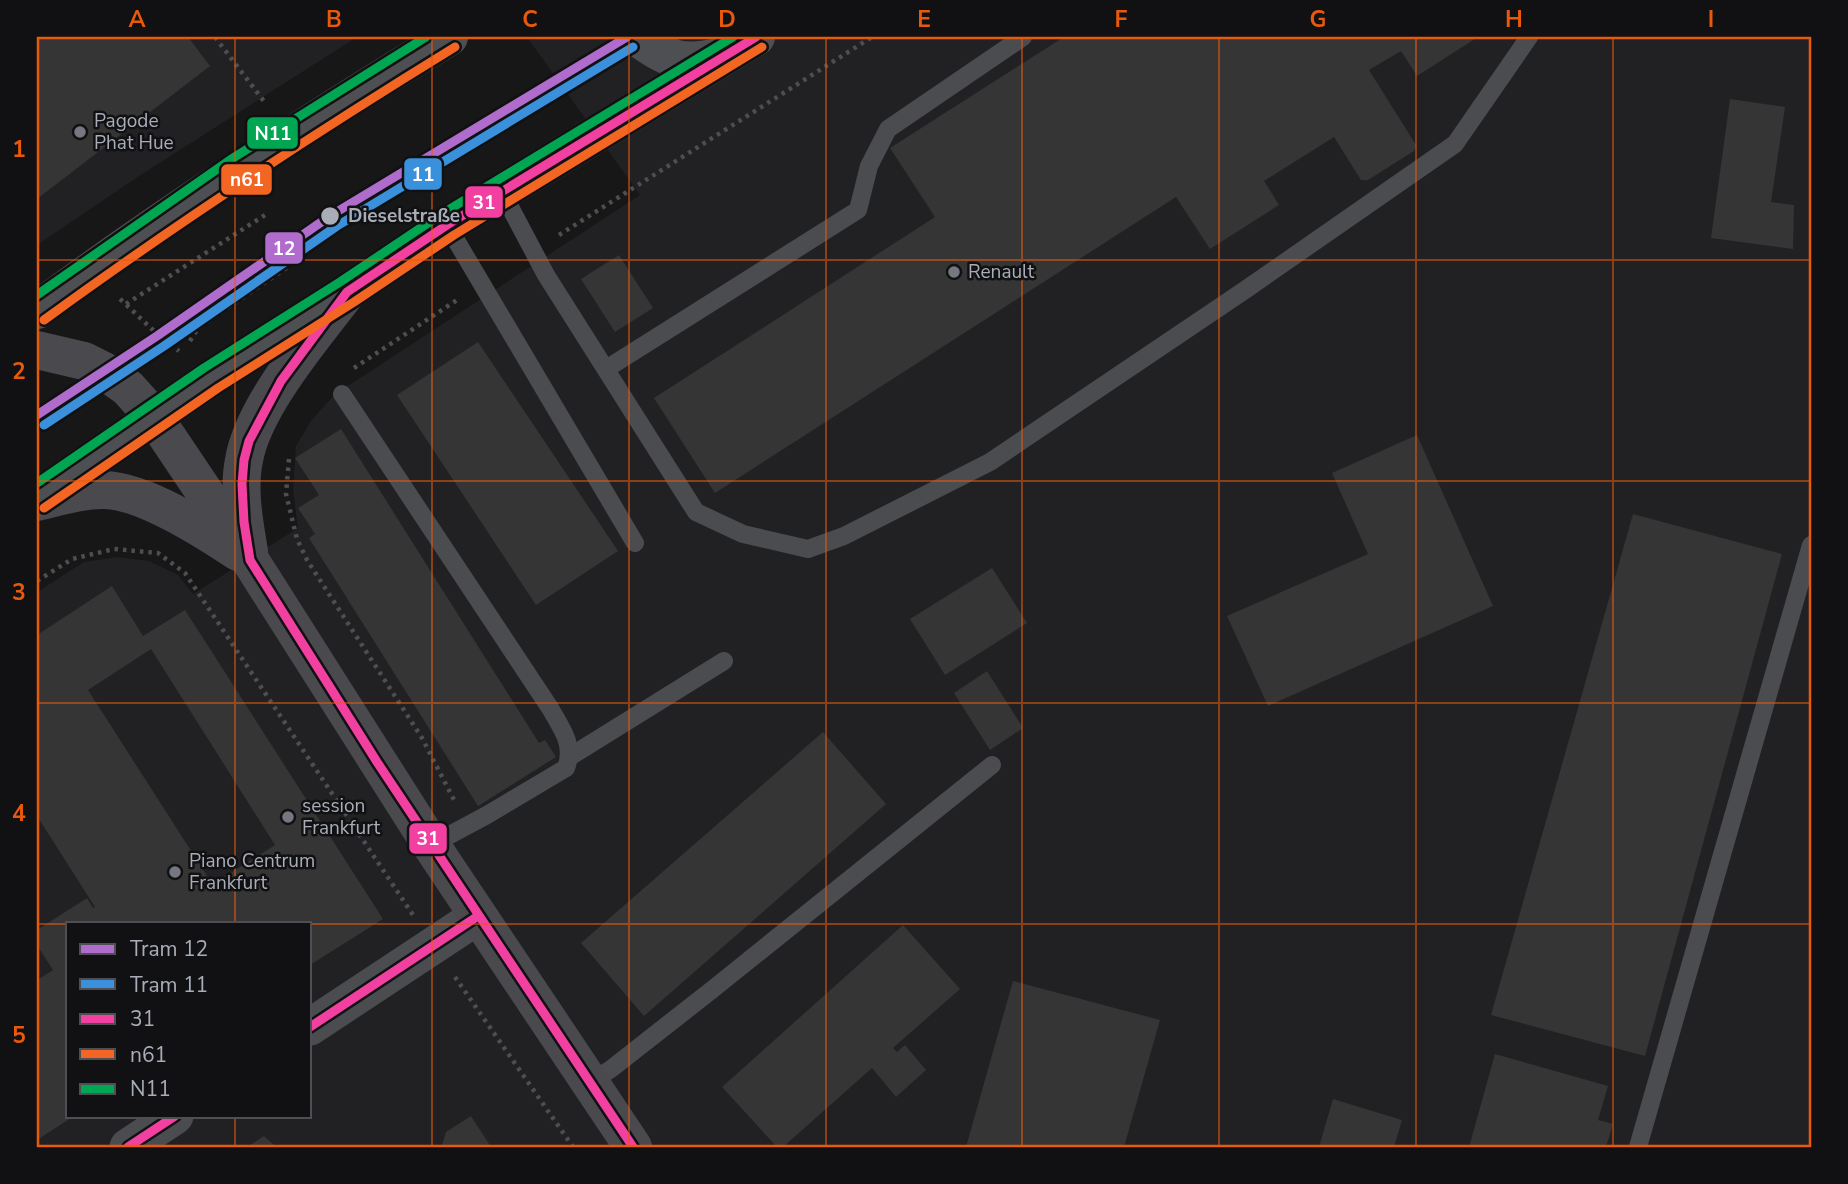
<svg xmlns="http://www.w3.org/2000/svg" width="1848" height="1184" font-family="'Nunito Sans',sans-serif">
  <rect width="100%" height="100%" fill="#171717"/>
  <g fill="#212123" fill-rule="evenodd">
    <polygon points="37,37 357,37 136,178 37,245"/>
    <path d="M527,37H1811V1147H37V592L84,562L118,557L149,561L178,575L193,594L298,528L293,490L296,446L311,421L334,395L640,195ZM68,923H310V1116H68Z"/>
  </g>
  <g fill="#353536" fill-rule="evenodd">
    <polygon points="37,37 188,37 210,66 37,199"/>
    <polygon points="1064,37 1478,37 1417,76 1401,51 1369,70 1416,145 1414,151 1368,180 1361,180 1334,137 1264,181 1279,205 1210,249 1176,197 715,493 654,398 935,217 890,148"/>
    <polygon points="1730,99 1785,107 1771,202 1794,205 1793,249 1711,238"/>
    <polygon points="619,255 653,308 615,332 581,279"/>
    <polygon points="478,342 618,551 536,605 397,395"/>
    <polygon points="341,429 539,743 545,740 556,757 478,806 309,538 315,534 298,508 319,495 295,458"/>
    <polygon points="1417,435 1493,606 1268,706 1227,616 1368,554 1332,473"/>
    <polygon points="1633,514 1782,554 1645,1056 1491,1015"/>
    <polygon points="992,568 1027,623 945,675 910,619"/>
    <path d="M112,586L143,636L185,610L383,919L310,965V923H68V1116H74L37,1140V980L53,970L37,945V930L87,898L93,908L95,907L37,816V635ZM151,649L275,845L216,882L215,880L211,882L88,690Z"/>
    <polygon points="987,671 1023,728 990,750 954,693"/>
    <polygon points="823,732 886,804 644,1016 581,943"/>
    <polygon points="903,925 960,989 893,1048 897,1052 905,1045 926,1070 896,1097 872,1068 783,1147 777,1147 722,1087"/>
    <polygon points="1013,981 1160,1020 1124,1147 966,1147"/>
    <polygon points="1495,1054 1608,1086 1598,1120 1613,1124 1606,1147 1469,1147"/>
    <polygon points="1333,1099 1402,1120 1394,1147 1319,1147"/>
    <polygon points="471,1116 491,1147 444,1147 442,1145 446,1132"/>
    <polygon points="264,1136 276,1147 247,1147"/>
  </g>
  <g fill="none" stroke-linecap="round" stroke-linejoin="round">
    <g stroke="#4d4e52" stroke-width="4.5" stroke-dasharray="3.5 5" stroke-linecap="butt">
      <polyline points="215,37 266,104"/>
      <polyline points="559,235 872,37"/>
      <path d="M120,299C140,317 157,336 179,351"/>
      <polyline points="126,304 265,215"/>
      <polyline points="190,341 198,328 289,266"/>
      <polyline points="354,368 457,300"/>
      <polyline points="289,459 286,494 297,539 307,560 422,738 454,800"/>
      <polyline points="37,581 72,559 114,549 158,553 185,573 413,915"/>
      <polyline points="455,977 573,1147"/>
    </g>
    <g stroke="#4b4c50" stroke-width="18">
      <polyline points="502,192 546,275 696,512 743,534 808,549 844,536 990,462 1245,290 1455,144 1529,37"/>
      <polyline points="447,225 635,543"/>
      <polyline points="606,369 858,210 869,166 888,129 1023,37"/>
      <path d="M342,394L550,708C561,728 575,744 566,768L487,815L431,845"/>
      <polyline points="571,756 724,661"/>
      <polyline points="589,1083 611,1069 713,989 992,765"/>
      <polyline points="1638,1147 1811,545"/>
    </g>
    <g stroke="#4b4c50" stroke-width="37">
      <polyline points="310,1027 478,916"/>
      <polyline points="128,1147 175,1116"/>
    </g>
    <g stroke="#4a4a4e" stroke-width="38">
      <polyline points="37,350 84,361 104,371 128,388 154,417 250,560 431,845 633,1147"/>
      <path d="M37,502C59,497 83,489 106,490C146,492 205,530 238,552"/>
      <path d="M249,551C244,522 238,489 244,460C253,407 312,338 345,295"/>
    </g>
    <g stroke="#4d4f52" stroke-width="38">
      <path d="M637,37C669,60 682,66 722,56"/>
      <path d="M37,310C169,212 309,122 449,37"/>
      <polyline points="37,498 211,378 347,292 447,225 756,37"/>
    </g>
    <defs>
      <g id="bus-1">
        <polyline points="310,1027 478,916"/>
        <polyline points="128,1147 175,1116"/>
        <polyline points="633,1147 377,762 250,560 244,522 242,484 244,460 249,441 281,381 347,292 447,225 756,37"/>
      </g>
      <g id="bus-2">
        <path d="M44,320C177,223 315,133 455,47"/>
        <polyline points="44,508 218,388 354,302 454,235 762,47"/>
      </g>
      <g id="bus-3">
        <polyline points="37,295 233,158 426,37"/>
        <polyline points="37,483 204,368 340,282 440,215 733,37"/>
      </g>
    </defs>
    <use href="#bus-1" stroke="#111113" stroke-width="14"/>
    <use href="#bus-2" stroke="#111113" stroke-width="14"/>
    <use href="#bus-3" stroke="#111113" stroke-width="14"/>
    <use href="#bus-1" stroke="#f240a1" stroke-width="9"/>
    <use href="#bus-2" stroke="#f26522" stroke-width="9"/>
    <use href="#bus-3" stroke="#00a651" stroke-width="9"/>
    <defs>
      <polyline id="tram-1" points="37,415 157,336 330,216 627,37"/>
      <polyline id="tram-2" points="44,425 164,346 337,226 633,47"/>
    </defs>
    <use href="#tram-1" stroke="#111113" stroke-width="14"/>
    <use href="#tram-2" stroke="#111113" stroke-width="14"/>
    <use href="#tram-1" stroke="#b06ccc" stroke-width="9"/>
    <use href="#tram-2" stroke="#3a90db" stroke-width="9"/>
  </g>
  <path fill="none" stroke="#e8590c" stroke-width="2" stroke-opacity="0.55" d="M235,37V923M432,37V1147M629,37V1147M826,37V1147M1022,37V1147M1219,37V1147M1416,37V1147M1613,37V1147M37,260H1811M37,481H1811M37,703H1811M37,924H68M310,924H1811M235,1116V1147"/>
  <g fill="#757880" stroke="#111113" stroke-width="2.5">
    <circle cx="80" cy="132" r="7"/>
    <circle cx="954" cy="272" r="7"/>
    <circle cx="288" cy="817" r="7"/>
    <circle cx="175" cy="872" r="7"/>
  </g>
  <circle fill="#a8adb8" stroke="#111113" stroke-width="2.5" cx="330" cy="216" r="10"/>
  <g text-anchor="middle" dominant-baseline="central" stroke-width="5" stroke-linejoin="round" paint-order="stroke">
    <g font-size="19" fill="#a8adb8" stroke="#111113" text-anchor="start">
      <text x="94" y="121">Pagode<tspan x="94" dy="22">Phat Hue</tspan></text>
      <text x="968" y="272">Renault</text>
      <text x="302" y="806">session<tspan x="302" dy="22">Frankfurt</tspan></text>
      <text x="189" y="861">Piano Centrum<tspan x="189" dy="22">Frankfurt</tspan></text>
    </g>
    <g font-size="19" font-weight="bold" fill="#a8adb8" stroke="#111113" text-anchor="start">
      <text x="348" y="216">Dieselstraße</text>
    </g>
  </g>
  <g stroke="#111113" stroke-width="2.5">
    <rect x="246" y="116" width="53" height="34" rx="7" fill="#00a651"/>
    <rect x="403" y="157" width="40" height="34" rx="7" fill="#3a90db"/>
    <rect x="220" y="163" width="53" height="33" rx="7" fill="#f26522"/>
    <rect x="464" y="185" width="40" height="34" rx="7" fill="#f240a1"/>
    <rect x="264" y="231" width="40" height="34" rx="7" fill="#b06ccc"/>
    <rect x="408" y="822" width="40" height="33" rx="7" fill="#f240a1"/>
  </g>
  <g font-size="19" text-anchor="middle" font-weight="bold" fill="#fff">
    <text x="273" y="140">N11</text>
    <text x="423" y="181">11</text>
    <text x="247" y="186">n61</text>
    <text x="484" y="209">31</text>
    <text x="284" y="255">12</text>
    <text x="428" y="845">31</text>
  </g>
  <rect width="1848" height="1184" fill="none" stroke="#111113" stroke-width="77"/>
  <rect x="66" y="922" width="245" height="196" fill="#111113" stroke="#4d4f55" stroke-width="2"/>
  <rect x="80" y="944" width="35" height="10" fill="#b06ccc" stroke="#4d4f55" stroke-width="2"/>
  <text x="130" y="956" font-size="21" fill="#a8adb8">Tram 12</text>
  <rect x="80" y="979" width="35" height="10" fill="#3a90db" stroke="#4d4f55" stroke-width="2"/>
  <text x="130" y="992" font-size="21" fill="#a8adb8">Tram 11</text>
  <rect x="80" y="1014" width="35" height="10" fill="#f240a1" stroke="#4d4f55" stroke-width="2"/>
  <text x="130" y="1026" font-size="21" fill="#a8adb8">31</text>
  <rect x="80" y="1049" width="35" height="10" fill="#f26522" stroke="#4d4f55" stroke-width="2"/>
  <text x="130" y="1062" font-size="21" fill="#a8adb8">n61</text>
  <rect x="80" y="1084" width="35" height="10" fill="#00a651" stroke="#4d4f55" stroke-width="2"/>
  <text x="130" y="1096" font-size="21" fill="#a8adb8">N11</text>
  <rect x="38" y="38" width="1772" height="1108" fill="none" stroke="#e8590c" stroke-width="2.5"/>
  <g font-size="23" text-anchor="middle" font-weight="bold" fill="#e8590c">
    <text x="137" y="27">A</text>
    <text x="334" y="27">B</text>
    <text x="530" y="27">C</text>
    <text x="727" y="27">D</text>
    <text x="924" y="27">E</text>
    <text x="1121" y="27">F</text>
    <text x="1318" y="27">G</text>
    <text x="1514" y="27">H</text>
    <text x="1711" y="27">I</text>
    <text x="19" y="157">1</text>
    <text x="19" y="379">2</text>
    <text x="19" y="600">3</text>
    <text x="19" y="821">4</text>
    <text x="19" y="1043">5</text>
  </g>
</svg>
